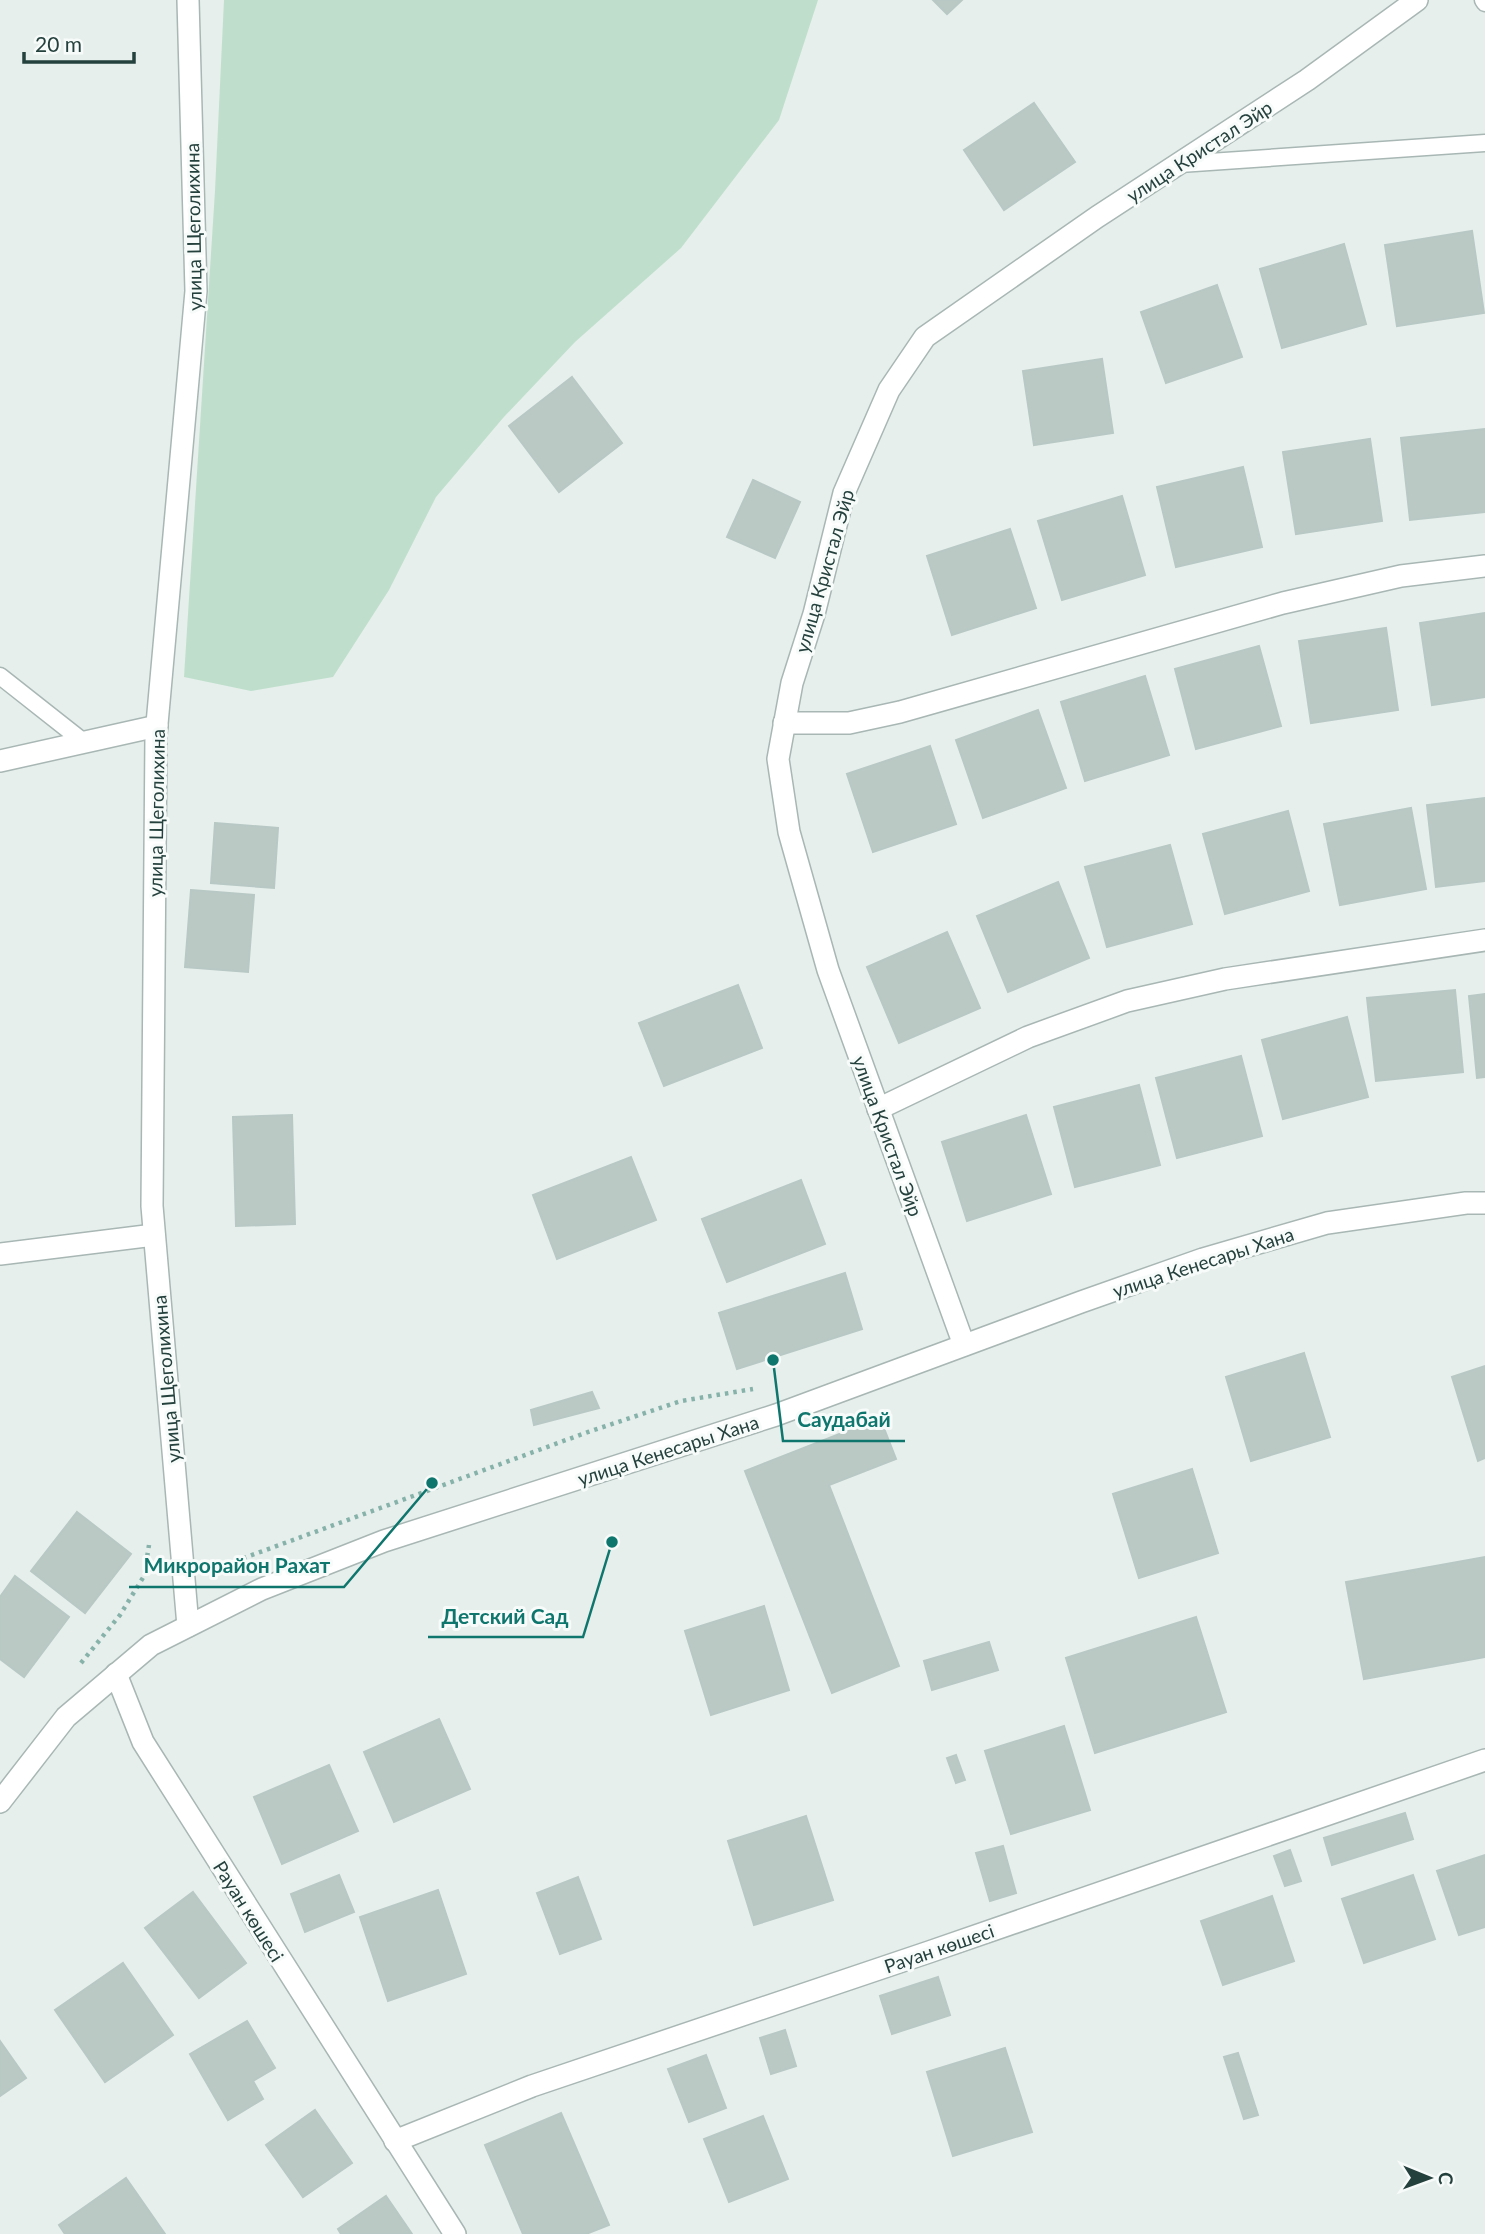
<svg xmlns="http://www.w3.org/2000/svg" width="1485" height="2234" font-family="Lato,sans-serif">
  <rect width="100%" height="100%" fill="#e6efec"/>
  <polygon fill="#bfdfcc" points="224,0 818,0 779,120 681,248 575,342 503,418 436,497 389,590 333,677 251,691 184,677 215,191"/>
  <g fill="#bbc9c5" stroke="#b8c8c4" stroke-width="2">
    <polygon points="933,0 962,0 947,14"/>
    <polygon points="1034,103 1075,162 1004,210 964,150"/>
    <polygon points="1472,231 1484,313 1397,326 1385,245"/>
    <polygon points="1344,244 1366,324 1282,348 1260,269"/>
    <polygon points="1217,285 1242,357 1166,383 1141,312"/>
    <polygon points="1102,359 1113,433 1034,445 1023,371"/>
    <polygon points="572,377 622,443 559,492 509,426"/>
    <polygon points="1485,429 1485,512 1410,520 1401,438"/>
    <polygon points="1370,439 1382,521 1296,534 1283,452"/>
    <polygon points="1243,467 1262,547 1176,567 1157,487"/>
    <polygon points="753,480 800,502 775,558 727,537"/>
    <polygon points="1122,496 1145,575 1062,600 1038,521"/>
    <polygon points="1010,529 1036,608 952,635 927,556"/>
    <polygon points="1485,613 1485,697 1432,705 1420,623"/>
    <polygon points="1386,628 1398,710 1311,723 1299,641"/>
    <polygon points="1259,646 1281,726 1196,749 1175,669"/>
    <polygon points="1145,676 1169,755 1085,781 1061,702"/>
    <polygon points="1038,710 1066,788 983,818 956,740"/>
    <polygon points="930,746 956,824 873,852 847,774"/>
    <polygon points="1485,798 1485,881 1436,887 1427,805"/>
    <polygon points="1411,808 1426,889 1340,905 1324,824"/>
    <polygon points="1288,811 1309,891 1225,914 1203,834"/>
    <polygon points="215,823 278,828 274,888 211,883"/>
    <polygon points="1170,845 1192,924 1107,947 1085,867"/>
    <polygon points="1058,882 1089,958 1008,992 977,916"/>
    <polygon points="191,890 254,895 248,972 185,967"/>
    <polygon points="947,932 980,1008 899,1043 867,967"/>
    <polygon points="738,985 762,1048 664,1086 639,1023"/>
    <polygon points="1455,990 1463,1072 1376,1081 1367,998"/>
    <polygon points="1485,994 1485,1077 1477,1078 1469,996"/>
    <polygon points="1347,1017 1368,1097 1283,1119 1262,1040"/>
    <polygon points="1241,1056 1262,1136 1177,1158 1156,1078"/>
    <polygon points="1139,1085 1160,1165 1075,1187 1054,1107"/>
    <polygon points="292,1115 295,1224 236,1226 233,1117"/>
    <polygon points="1026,1115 1051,1194 967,1221 942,1142"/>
    <polygon points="631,1157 656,1220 557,1259 533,1195"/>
    <polygon points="801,1180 825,1244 727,1282 702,1219"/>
    <polygon points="845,1273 862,1329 737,1369 719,1313"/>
    <polygon points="1304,1353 1330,1437 1251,1461 1226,1377"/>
    <polygon points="1485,1366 1485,1458 1478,1461 1452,1377"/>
    <polygon points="592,1392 599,1408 534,1425 531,1410"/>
    <polygon points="880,1418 896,1459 829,1485 899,1666 832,1693 745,1471"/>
    <polygon points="1192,1469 1218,1553 1139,1578 1113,1494"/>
    <polygon points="77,1512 131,1554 85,1613 31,1571"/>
    <polygon points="1485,1557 1485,1657 1364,1679 1346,1582"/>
    <polygon points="15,1576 69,1617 24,1677 0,1659 0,1597"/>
    <polygon points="764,1606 789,1690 711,1715 685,1631"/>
    <polygon points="1196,1617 1226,1712 1095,1753 1066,1658"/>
    <polygon points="989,1642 998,1670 932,1690 924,1661"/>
    <polygon points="439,1719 470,1789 394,1822 364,1752"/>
    <polygon points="1064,1726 1090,1810 1011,1834 985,1751"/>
    <polygon points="956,1755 965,1780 956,1783 947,1758"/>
    <polygon points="329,1765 358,1831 282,1864 254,1797"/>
    <polygon points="1405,1813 1413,1839 1332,1865 1324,1838"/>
    <polygon points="806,1816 833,1900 754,1925 728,1841"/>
    <polygon points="1003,1846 1016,1893 990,1901 976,1853"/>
    <polygon points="1290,1850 1301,1881 1285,1886 1274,1856"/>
    <polygon points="1485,1855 1485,1927 1459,1935 1437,1871"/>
    <polygon points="339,1875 354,1912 305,1932 291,1894"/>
    <polygon points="1413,1875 1435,1939 1364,1963 1342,1899"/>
    <polygon points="578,1877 601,1939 560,1954 537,1893"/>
    <polygon points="438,1890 466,1974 388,2001 360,1917"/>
    <polygon points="193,1892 246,1963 199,1998 145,1928"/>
    <polygon points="1272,1896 1294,1961 1223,1985 1201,1921"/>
    <polygon points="123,1963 173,2035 105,2082 55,2010"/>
    <polygon points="938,1977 950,2015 892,2034 880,1996"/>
    <polygon points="247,2021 275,2068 253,2081 263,2099 228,2120 190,2054"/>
    <polygon points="785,2030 796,2066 771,2074 760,2038"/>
    <polygon points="0,2041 26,2078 0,2096"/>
    <polygon points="1005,2048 1032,2132 953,2156 927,2072"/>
    <polygon points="1238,2053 1258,2115 1244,2119 1224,2057"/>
    <polygon points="706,2055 726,2108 689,2122 668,2069"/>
    <polygon points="315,2110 352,2163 303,2197 266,2145"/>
    <polygon points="561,2113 609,2225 586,2234 523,2234 485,2145"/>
    <polygon points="763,2116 788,2179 729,2202 704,2139"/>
    <polygon points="126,2178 165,2234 65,2234 59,2225"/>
    <polygon points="386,2196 412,2234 341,2234 338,2229"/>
  </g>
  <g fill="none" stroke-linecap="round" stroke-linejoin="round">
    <defs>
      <g id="service">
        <polyline points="1483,0 1485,3"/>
        <polyline points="1180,164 1485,143"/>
        <polyline points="0,676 85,743"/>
      </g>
      <g id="minor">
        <polyline points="784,723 849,723 900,712 1283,603 1401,576 1485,566"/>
        <polyline points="0,761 157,726"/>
        <polyline points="878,1109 1028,1037 1127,1001 1225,979 1485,940"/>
        <polyline points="0,1254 154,1235"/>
        <polyline points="964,1345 828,970 789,832 778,759 792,683 814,614 844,493 889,390 925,337 1097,217 1307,80 1417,0"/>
        <polyline points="116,1674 143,1742 455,2234"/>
        <polyline points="395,2141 532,2086 929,1952 1485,1760"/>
      </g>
      <g id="tertiary">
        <polyline points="188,1626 152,1206 156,735 196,291 188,0"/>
        <polyline points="0,1802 66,1717 151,1645 262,1589 384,1541 776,1415 1081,1302 1203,1259 1327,1223 1466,1203 1485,1203"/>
      </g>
    </defs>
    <use href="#service" stroke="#a8b7b4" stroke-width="19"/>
    <use href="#minor" stroke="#a8b7b4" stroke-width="24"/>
    <use href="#tertiary" stroke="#a8b7b4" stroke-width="24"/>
    <g stroke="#87b2aa" stroke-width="4.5" stroke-dasharray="3.5 5" stroke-linecap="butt">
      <polyline points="211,1570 588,1432 681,1401 753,1389"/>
      <polyline points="81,1663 120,1615 144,1576 149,1545"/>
    </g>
    <use href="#service" stroke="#fff" stroke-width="16"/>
    <use href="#minor" stroke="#fff" stroke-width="21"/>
    <use href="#tertiary" stroke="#fff" stroke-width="21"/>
  </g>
  <g text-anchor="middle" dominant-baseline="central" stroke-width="6" stroke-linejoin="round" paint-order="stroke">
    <g font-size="19" fill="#25413d" stroke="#f7fbf9">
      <text transform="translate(1199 151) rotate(-33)">улица Кристал Эйр</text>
      <text transform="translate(193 227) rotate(-91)">улица Щеголихина</text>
      <text transform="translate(824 571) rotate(-74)">улица Кристал Эйр</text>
      <text transform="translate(156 813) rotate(-89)">улица Щеголихина</text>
      <text transform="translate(888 1136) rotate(70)">улица Кристал Эйр</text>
      <text transform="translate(1203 1262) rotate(-18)">улица Кенесары Хана</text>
      <text transform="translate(166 1379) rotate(-95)">улица Щеголихина</text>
      <text transform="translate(668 1450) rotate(-18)">улица Кенесары Хана</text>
      <text transform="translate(249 1911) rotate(58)">Рауан көшесі</text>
      <text transform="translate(939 1948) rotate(-19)">Рауан көшесі</text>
    </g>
  </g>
  <path fill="none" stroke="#0f766e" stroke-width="2.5" d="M773 1360L783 1441H905M432 1483L344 1587H129M612 1542L583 1637H428"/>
  <g fill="#0f766e" stroke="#f7fbf9" stroke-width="2.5">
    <circle cx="773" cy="1360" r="7"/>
    <circle cx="432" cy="1483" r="7"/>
    <circle cx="612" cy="1542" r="7"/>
  </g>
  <g font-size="21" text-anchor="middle" font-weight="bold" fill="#0f766e" stroke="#f7fbf9" stroke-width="6" stroke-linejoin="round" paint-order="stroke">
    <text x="844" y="1427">Саудабай</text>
    <text x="237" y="1573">Микрорайон Рахат</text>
    <text x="505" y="1624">Детский Сад</text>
  </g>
  <g transform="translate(1429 2178) rotate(91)" stroke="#f7fbf9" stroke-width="5" paint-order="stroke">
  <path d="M0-5L12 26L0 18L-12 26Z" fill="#25413d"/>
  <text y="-10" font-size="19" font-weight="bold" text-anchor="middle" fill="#25413d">С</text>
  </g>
  <path d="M24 52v10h110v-10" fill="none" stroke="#25413d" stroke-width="3.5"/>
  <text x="35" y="52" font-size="21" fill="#25413d" stroke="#f7fbf9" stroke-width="5" paint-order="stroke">20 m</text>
</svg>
